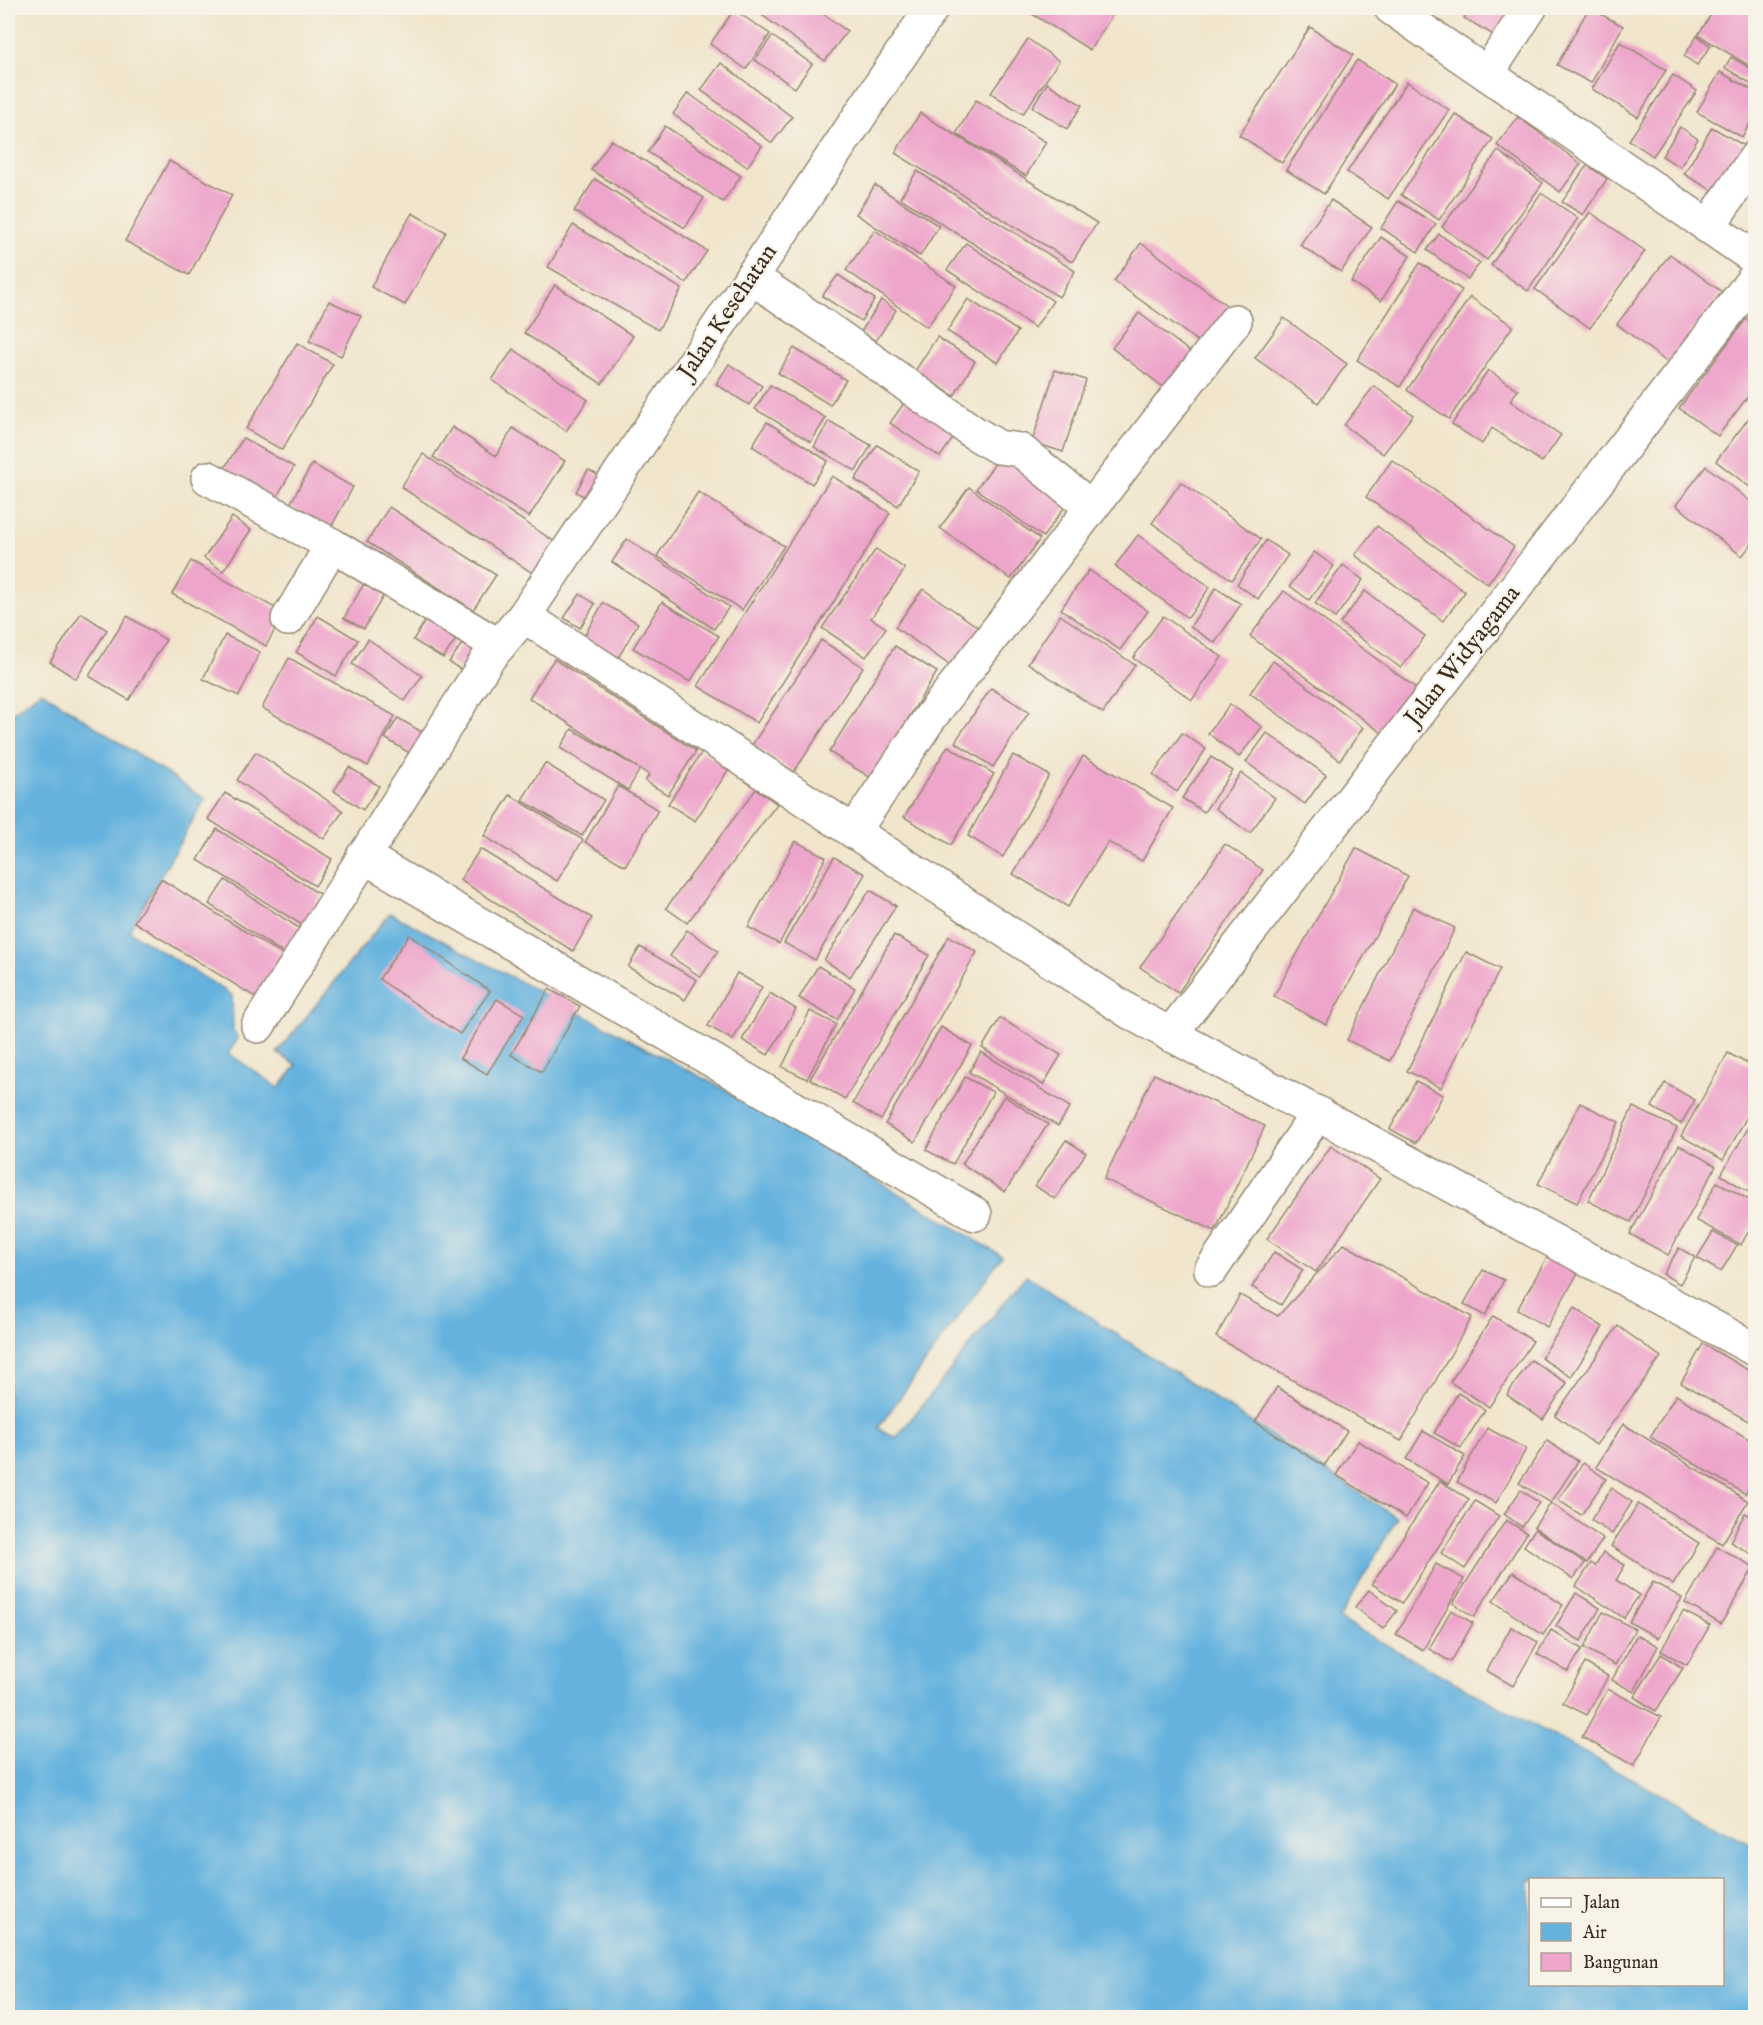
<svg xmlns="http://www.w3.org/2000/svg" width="1763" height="2025" font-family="'IM FELL English',serif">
  <rect width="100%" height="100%" fill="#f7f3e8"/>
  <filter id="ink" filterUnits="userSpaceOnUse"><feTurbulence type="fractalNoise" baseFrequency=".0167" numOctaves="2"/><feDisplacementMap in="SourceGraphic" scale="12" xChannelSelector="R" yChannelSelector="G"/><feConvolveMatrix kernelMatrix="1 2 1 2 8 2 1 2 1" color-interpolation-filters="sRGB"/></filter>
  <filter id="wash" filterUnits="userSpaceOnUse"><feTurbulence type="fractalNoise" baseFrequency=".008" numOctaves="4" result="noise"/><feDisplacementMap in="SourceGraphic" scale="24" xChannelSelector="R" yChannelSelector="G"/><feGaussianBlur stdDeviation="1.35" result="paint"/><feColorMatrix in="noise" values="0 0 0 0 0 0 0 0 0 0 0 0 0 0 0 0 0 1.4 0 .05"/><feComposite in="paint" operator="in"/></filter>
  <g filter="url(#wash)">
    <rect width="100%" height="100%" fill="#f1e5cc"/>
    <path fill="#65b2de" stroke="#506e7e" stroke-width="1.5" fill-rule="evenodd" d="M41,691L205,799L129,931L232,995L233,1030L238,1039L228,1053L279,1088L297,1065L277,1053L390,913L737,1096L1002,1256L878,1428L896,1438L1026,1275L1397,1518L1339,1619L1755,1846V2017H8V716ZM1530,1880H1722V1984H1530Z"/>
    <g id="blocks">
      <g fill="#eea5cb">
        <polygon points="752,8 815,8 847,31 825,61"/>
        <polygon points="1028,8 1117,8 1090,50 1026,10"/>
        <polygon points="1470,8 1527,8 1506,42 1464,18"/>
        <polygon points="1589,8 1623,26 1591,83 1557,65"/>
        <polygon points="1715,8 1745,8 1755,14 1755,69 1698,35"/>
        <polygon points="734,10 770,34 746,69 710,44"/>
        <polygon points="1310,27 1353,55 1282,163 1239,135"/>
        <polygon points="772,36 812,64 795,88 755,60"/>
        <polygon points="1697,36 1711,46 1697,65 1684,56"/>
        <polygon points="1028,39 1059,61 1023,114 991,93"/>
        <polygon points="1620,42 1666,70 1638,117 1592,89"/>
        <polygon points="1731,57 1755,71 1755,86 1725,68"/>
        <polygon points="1357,60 1395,84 1324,194 1286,170"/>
        <polygon points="721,63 792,117 772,143 701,90"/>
        <polygon points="1720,72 1755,92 1755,115 1742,137 1697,112"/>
        <polygon points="1673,75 1697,91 1653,156 1629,140"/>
        <polygon points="1407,82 1449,110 1388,199 1347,172"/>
        <polygon points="1047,83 1082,105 1067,129 1032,107"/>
        <polygon points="688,93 762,146 747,167 673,114"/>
        <polygon points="976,100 1046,142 1026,176 956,134"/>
        <polygon points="920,113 1097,223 1072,262 895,153"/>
        <polygon points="1455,114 1493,139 1439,220 1401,195"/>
        <polygon points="1518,117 1581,164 1560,192 1497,145"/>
        <polygon points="665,126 741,176 723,202 648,152"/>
        <polygon points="1680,127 1698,139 1680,167 1662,156"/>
        <polygon points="1712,127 1753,151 1725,198 1684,174"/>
        <polygon points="611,140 704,198 685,228 591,170"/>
        <polygon points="1498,151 1543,183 1487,260 1442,227"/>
        <polygon points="169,161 232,195 189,275 125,241"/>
        <polygon points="1587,165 1607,179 1583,215 1562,202"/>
        <polygon points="917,171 1075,271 1059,297 900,198"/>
        <polygon points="595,179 707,251 686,283 574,211"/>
        <polygon points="875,185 939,226 920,256 856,214"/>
        <polygon points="1541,193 1578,218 1528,291 1491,265"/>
        <polygon points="1331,200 1372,227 1341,272 1300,245"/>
        <polygon points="1398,201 1436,224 1418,252 1381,228"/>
        <polygon points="1590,212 1645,251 1590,328 1535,289"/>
        <polygon points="412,213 446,232 405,305 371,287"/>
        <polygon points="573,225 682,289 658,330 548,267"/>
        <polygon points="875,230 956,286 927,327 846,270"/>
        <polygon points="1439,234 1480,263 1468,279 1427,250"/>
        <polygon points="1381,237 1410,256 1381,301 1351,282"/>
        <polygon points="966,243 1053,301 1035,328 947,270"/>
        <polygon points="1141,243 1233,310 1206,347 1114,281"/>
        <polygon points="1670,254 1722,292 1668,363 1617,324"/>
        <polygon points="1420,263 1462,290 1400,387 1357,360"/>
        <polygon points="838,275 875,299 861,321 822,296"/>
        <polygon points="555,285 633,336 602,384 524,333"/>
        <polygon points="1470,297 1513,326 1449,419 1407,390"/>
        <polygon points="968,299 1018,331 998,363 947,331"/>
        <polygon points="881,300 896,310 876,341 861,332"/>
        <polygon points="329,301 361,316 341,356 309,341"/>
        <polygon points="1139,313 1202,361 1175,396 1112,348"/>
        <polygon points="1284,318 1347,364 1318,403 1255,358"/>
        <polygon points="1746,319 1755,325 1755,387 1718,436 1679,408"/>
        <polygon points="937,337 975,361 954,396 915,371"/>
        <polygon points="297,343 333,364 282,450 246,429"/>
        <polygon points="794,348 846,380 830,405 778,373"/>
        <polygon points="513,349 588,400 566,431 492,380"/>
        <polygon points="729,364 762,386 749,405 716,384"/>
        <polygon points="1055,370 1086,380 1063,452 1032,442"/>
        <polygon points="1488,370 1518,390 1510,401 1561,435 1542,462 1492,428 1482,444 1452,424"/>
        <polygon points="770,385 826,418 811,442 755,409"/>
        <polygon points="1374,386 1413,415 1383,454 1344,425"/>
        <polygon points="911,393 961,427 940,457 890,423"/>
        <polygon points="1755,410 1755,491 1716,461"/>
        <polygon points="829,421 871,445 856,471 814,447"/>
        <polygon points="767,422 828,461 812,484 752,446"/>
        <polygon points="452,427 496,456 513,428 565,461 529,517 433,457"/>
        <polygon points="243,438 294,467 271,507 219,477"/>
        <polygon points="877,445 919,471 898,506 855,480"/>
        <polygon points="1003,453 1069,501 1043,537 976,489"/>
        <polygon points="423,454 561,546 540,578 401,487"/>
        <polygon points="1392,460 1514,547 1488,584 1366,497"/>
        <polygon points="312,464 353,487 330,529 289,506"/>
        <polygon points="1706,466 1755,505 1755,540 1742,556 1676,505"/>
        <polygon points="588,470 608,480 596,503 576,492"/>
        <polygon points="832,476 890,513 757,723 698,686"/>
        <polygon points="1181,482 1261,539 1232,580 1152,523"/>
        <polygon points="969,487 1040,539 1011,579 940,528"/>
        <polygon points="698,492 784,546 742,610 657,556"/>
        <polygon points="389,507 496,575 473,610 367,542"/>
        <polygon points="232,517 251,530 223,571 204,558"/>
        <polygon points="1377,526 1465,592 1443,621 1355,555"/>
        <polygon points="1138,535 1210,587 1188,618 1115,566"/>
        <polygon points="627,539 729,607 714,629 612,562"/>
        <polygon points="1266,540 1288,555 1258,599 1237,584"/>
        <polygon points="876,549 905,569 871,618 886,628 866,657 822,628"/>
        <polygon points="1314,552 1334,566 1309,600 1290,586"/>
        <polygon points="191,561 284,613 266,646 172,594"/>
        <polygon points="1343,565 1363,580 1335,618 1315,603"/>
        <polygon points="1089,570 1148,611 1120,650 1061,609"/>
        <polygon points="365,582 385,593 364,629 344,618"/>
        <polygon points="1216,588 1241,604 1215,643 1190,627"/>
        <polygon points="923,589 988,634 961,673 895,627"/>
        <polygon points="1284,591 1416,688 1382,733 1250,636"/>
        <polygon points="1365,591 1425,636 1401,668 1340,623"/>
        <polygon points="580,594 595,604 580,628 564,618"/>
        <polygon points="662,602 719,636 690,682 633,648"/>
        <polygon points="603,603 638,623 617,660 582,640"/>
        <polygon points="81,613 107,630 76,679 50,662"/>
        <polygon points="1060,615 1135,665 1103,713 1028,663"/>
        <polygon points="127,616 166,640 129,700 89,676"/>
        <polygon points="318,616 358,640 336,676 296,652"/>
        <polygon points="1163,616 1222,657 1192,700 1133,658"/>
        <polygon points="427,618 458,637 443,658 413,640"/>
        <polygon points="225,635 260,652 239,696 203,679"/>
        <polygon points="368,639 422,676 405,701 352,664"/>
        <polygon points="821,640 863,667 794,772 752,745"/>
        <polygon points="464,641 481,652 466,673 449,662"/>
        <polygon points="895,646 937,672 871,778 829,752"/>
        <polygon points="289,658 395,716 368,766 262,708"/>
        <polygon points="554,659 696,751 668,795 645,781 649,775 640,769 628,790 560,748 572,729 638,768 529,698"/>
        <polygon points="1273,661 1363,728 1340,760 1250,693"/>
        <polygon points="991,688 1029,712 993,767 955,742"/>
        <polygon points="1230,704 1262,727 1239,757 1208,733"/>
        <polygon points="398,718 432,738 419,759 385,738"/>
        <polygon points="1182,733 1206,749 1177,792 1153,775"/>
        <polygon points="1267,733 1326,775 1305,804 1246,762"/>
        <polygon points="948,746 994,774 951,845 904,817"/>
        <polygon points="256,752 343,811 324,839 237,780"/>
        <polygon points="702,752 729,769 695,821 668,804"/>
        <polygon points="1013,755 1049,775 1003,857 968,836"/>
        <polygon points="1083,756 1173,808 1142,861 1108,842 1068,907 1013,874"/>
        <polygon points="1211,757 1233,771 1204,812 1182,798"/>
        <polygon points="545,763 604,800 582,836 522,800"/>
        <polygon points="349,767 379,786 363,810 334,791"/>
        <polygon points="1241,773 1275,798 1250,833 1215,808"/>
        <polygon points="618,786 658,810 625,866 585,842"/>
        <polygon points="756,789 777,804 687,923 666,908"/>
        <polygon points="225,793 332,859 315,886 208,819"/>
        <polygon points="510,795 583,840 557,881 484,836"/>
        <polygon points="217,829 321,895 302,925 198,860"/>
        <polygon points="795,841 826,857 779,944 748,927"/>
        <polygon points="1225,844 1263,870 1178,993 1140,967"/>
        <polygon points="1356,848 1408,876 1326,1025 1274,996"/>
        <polygon points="480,849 592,918 573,951 460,880"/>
        <polygon points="834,857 865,874 815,960 784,943"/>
        <polygon points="161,879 294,962 268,1005 134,922"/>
        <polygon points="225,880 305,932 289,957 209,904"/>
        <polygon points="870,890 896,906 850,977 824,960"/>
        <polygon points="1413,907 1455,928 1390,1061 1347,1040"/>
        <polygon points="687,930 718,951 701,977 670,956"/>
        <polygon points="409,935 490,991 460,1034 379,979"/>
        <polygon points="894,935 929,955 845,1099 810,1079"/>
        <polygon points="949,936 977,952 881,1120 853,1103"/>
        <polygon points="640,947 697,980 685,1000 628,967"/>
        <polygon points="1466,952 1500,969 1441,1088 1407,1071"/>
        <polygon points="818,966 855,988 837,1020 799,998"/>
        <polygon points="737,973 762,987 733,1040 708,1026"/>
        <polygon points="549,989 580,1006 542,1072 511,1055"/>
        <polygon points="770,993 796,1009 768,1055 742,1040"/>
        <polygon points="497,999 524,1015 487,1074 460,1058"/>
        <polygon points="810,1011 836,1024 807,1079 782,1067"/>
        <polygon points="1000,1018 1061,1055 1043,1085 982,1048"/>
        <polygon points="941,1027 972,1046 915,1142 885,1124"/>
        <polygon points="981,1052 1070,1107 1058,1126 969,1072"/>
        <polygon points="1728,1053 1755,1068 1755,1102 1723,1160 1681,1136"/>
        <polygon points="1154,1074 1265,1126 1215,1231 1104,1179"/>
        <polygon points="965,1077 993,1092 953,1164 926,1150"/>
        <polygon points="1416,1081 1443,1095 1416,1143 1390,1129"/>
        <polygon points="1665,1083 1695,1100 1681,1124 1652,1107"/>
        <polygon points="1004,1096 1048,1124 1005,1192 962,1164"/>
        <polygon points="1580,1103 1619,1122 1577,1203 1538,1184"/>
        <polygon points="1633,1107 1677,1128 1631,1222 1588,1201"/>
        <polygon points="1755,1116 1755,1196 1721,1175"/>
        <polygon points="1066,1140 1086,1153 1055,1199 1035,1186"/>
        <polygon points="1679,1145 1716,1166 1668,1255 1630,1234"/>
        <polygon points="1331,1146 1380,1179 1316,1272 1267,1239"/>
        <polygon points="1717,1182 1755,1203 1755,1219 1741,1245 1696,1220"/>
        <polygon points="1713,1232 1737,1245 1721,1272 1697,1258"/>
        <polygon points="1344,1244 1472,1317 1401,1441 1216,1337 1240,1295 1278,1316"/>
        <polygon points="1679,1248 1695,1257 1680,1284 1663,1274"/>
        <polygon points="1274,1252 1303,1270 1281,1305 1252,1287"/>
        <polygon points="1549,1254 1579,1271 1547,1327 1517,1310"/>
        <polygon points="1483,1270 1504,1280 1485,1316 1464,1304"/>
        <polygon points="1574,1308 1603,1327 1571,1377 1541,1358"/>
        <polygon points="1493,1316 1533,1341 1489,1407 1450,1382"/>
        <polygon points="1618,1326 1661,1357 1596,1445 1555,1415"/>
        <polygon points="1703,1344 1755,1374 1755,1425 1681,1383"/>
        <polygon points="1531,1360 1567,1383 1543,1419 1507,1395"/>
        <polygon points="1277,1387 1347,1431 1324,1466 1255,1422"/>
        <polygon points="1458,1393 1485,1410 1461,1448 1434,1433"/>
        <polygon points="1676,1395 1755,1443 1755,1477 1745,1494 1650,1437"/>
        <polygon points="1623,1424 1748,1501 1722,1544 1596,1467"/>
        <polygon points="1487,1428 1526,1449 1496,1503 1457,1482"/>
        <polygon points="1423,1431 1465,1456 1448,1484 1406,1459"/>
        <polygon points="1358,1441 1428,1483 1406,1518 1336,1475"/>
        <polygon points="1547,1441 1578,1461 1551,1503 1519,1483"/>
        <polygon points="1583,1463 1606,1479 1581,1515 1558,1500"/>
        <polygon points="1440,1481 1469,1499 1402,1603 1372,1584"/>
        <polygon points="1611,1488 1632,1502 1612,1534 1591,1520"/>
        <polygon points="1521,1490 1539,1503 1522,1527 1504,1514"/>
        <polygon points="1475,1501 1499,1516 1465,1569 1441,1553"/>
        <polygon points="1551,1503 1603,1539 1587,1563 1534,1527"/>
        <polygon points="1638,1504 1699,1543 1673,1585 1611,1546"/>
        <polygon points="1745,1513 1755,1518 1755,1556 1730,1542"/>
        <polygon points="1506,1520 1527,1533 1474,1617 1453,1603"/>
        <polygon points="1535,1529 1585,1563 1573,1579 1524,1546"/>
        <polygon points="1717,1547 1754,1567 1721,1624 1685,1603"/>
        <polygon points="1603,1552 1625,1565 1616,1580 1639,1595 1624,1618 1576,1586 1591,1563 1595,1566"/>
        <polygon points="1436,1564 1464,1579 1423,1650 1396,1634"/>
        <polygon points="1513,1572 1563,1605 1543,1635 1493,1601"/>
        <polygon points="1653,1582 1682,1598 1658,1638 1629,1622"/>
        <polygon points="1369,1590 1397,1611 1383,1629 1355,1607"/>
        <polygon points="1576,1593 1600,1608 1581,1641 1556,1626"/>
        <polygon points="1451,1610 1473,1623 1451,1662 1429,1649"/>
        <polygon points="1683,1611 1710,1625 1687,1665 1661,1651"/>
        <polygon points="1603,1612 1635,1629 1615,1665 1584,1648"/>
        <polygon points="1511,1627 1538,1642 1513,1686 1487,1671"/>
        <polygon points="1551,1630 1582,1649 1568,1672 1537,1654"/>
        <polygon points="1637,1635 1658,1646 1634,1692 1612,1680"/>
        <polygon points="1661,1654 1683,1668 1656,1711 1634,1697"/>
        <polygon points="1585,1663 1608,1676 1587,1715 1563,1703"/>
        <polygon points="1608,1689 1661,1717 1634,1766 1582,1737"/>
      </g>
    </g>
  </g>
  <g filter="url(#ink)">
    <use href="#blocks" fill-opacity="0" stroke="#968875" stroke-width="1.5"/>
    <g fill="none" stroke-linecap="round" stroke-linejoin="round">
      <defs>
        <g id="minor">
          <polyline points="1391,8 1756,259"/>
          <polyline points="1487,74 1530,8"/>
          <polyline points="1708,227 1756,157"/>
          <polyline points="751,277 828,329 973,432 998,447 1020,450 1091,507"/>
          <polyline points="208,478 332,545 499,646"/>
          <polyline points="524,616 1131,1013 1756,1350"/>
          <polyline points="288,619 332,545"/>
          <polyline points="854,831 929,719 1235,321"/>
          <polyline points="363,856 975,1214"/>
          <polyline points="258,1026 487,660 524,616 932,8"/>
          <polyline points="1170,1035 1756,276"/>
          <polyline points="1211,1270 1318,1113"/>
        </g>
      </defs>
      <use href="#minor" stroke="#968875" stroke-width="36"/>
      <use href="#minor" stroke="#fff" stroke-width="33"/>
    </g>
  </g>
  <g text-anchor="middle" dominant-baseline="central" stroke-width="4.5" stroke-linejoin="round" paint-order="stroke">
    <g font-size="24" fill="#3b2a1e" stroke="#f7f3e8">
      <text transform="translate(728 312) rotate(-56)">Jalan Kesehatan</text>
      <text transform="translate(1463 656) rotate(-52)">Jalan Widyagama</text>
    </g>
  </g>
  <rect width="1763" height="2025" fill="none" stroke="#f7f3e8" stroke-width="30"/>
  <rect x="1529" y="1878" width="195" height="108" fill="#f7f3e8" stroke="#aca397" stroke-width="1.5"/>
  <rect x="1541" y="1898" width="30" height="9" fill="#ffffff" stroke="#aca397" stroke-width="1.5"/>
  <text x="1583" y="1908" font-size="18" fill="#3b2a1e">Jalan</text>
  <rect x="1541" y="1923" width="30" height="18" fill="#65b2de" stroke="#aca397" stroke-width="1.5"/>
  <text x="1583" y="1938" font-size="18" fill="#3b2a1e">Air</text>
  <rect x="1541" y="1953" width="30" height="18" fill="#eea5cb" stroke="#aca397" stroke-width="1.5"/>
  <text x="1583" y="1968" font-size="18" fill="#3b2a1e">Bangunan</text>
</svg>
